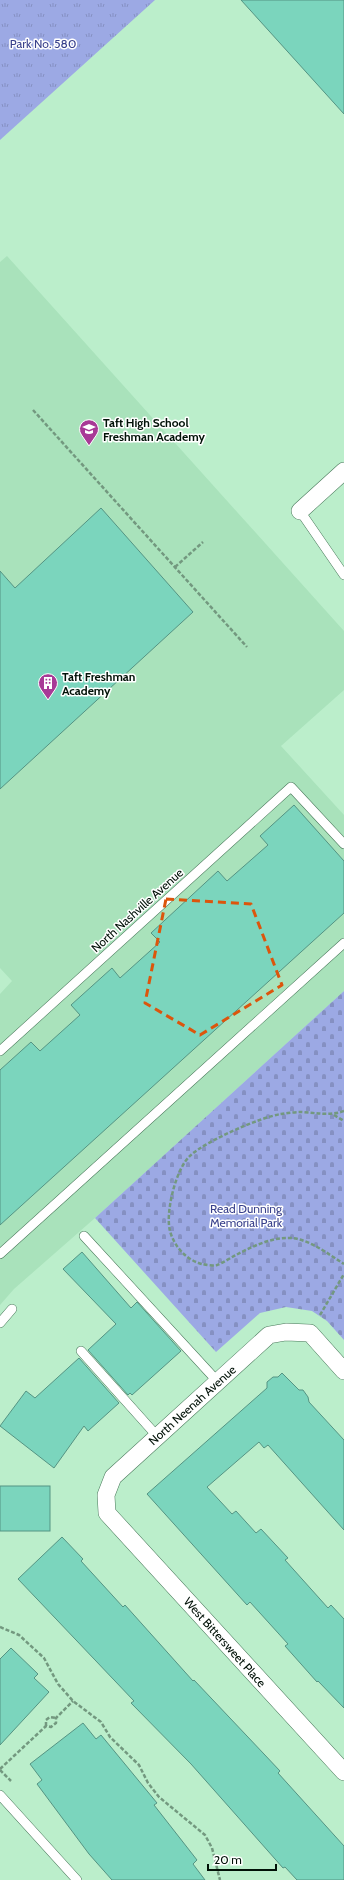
<svg xmlns="http://www.w3.org/2000/svg" width="344" height="1880" font-family="Cabin,sans-serif">
  <defs>
    <pattern id="cemetery-stones" width="16" height="16" patternUnits="userSpaceOnUse"><rect width="16" height="16" fill="#9ca9e4"/><path d="M2 7V4a2 2 0 0 1 4 0v3zM10 15v-3a2 2 0 0 1 4 0v3z" fill="#8590c2"/></pattern>
    <pattern id="park-tufts" width="24" height="20" patternUnits="userSpaceOnUse"><rect width="24" height="20" fill="#9ca9e4"/><path d="M3 7l-1-3M5 7V3M7 7l1-3M15 17l-1-3M17 17v-4M19 17l1-3" fill="none" stroke="#8590c2"/></pattern>
  </defs>
  <rect width="100%" height="100%" fill="#bbeecb"/>
  <polygon fill="#a9e2bb" points="7,256 344,631 344,690 281,746 344,815 344,991 95,1218 14,1289 0,1305 0,994 12,981 0,968 0,262"/>
  <polygon fill="url(#cemetery-stones)" points="344,991 344,1340 327,1321 312,1311 286,1307 260,1313 216,1352 95,1218"/>
  <polygon fill="url(#park-tufts)" points="0,0 155,0 0,140"/>
  <g fill="#7bd5bd" stroke="#559483">
    <polygon points="241,0 344,0 344,114"/>
    <polygon points="101,508 193,612 0,789 0,571 15,588"/>
    <polygon points="294,805 344,861 344,913 0,1225 0,1070 31,1042 40,1051 80,1015 71,1005 112,968 120,978 160,942 151,933 218,871 227,881 268,845 260,836"/>
    <polygon points="82,1252 131,1308 137,1302 181,1351 132,1395 130,1393 128,1395 88,1350 116,1324 63,1269"/>
    <polygon points="79,1358 119,1403 88,1431 84,1426 54,1468 0,1426 26,1391 35,1398"/>
    <polygon points="282,1373 299,1390 303,1390 308,1397 309,1402 344,1440 344,1530 268,1445 264,1448 259,1442 207,1487 232,1514 236,1511 256,1533 261,1529 288,1558 285,1560 328,1608 331,1605 344,1619 344,1708 318,1681 317,1682 285,1646 288,1644 250,1602 247,1605 147,1494 267,1388 267,1382 273,1377 278,1377"/>
    <rect x="0" y="1486" width="50" height="45"/>
    <polygon points="62,1537 83,1559 81,1561 123,1607 125,1605 193,1681 194,1680 264,1754 280,1771 278,1773 344,1846 344,1880 297,1880 285,1867 283,1868 191,1764 131,1703 134,1701 18,1579"/>
    <polygon points="11,1648 38,1674 34,1678 49,1692 0,1745 0,1659"/>
    <polygon points="83,1723 96,1739 101,1735 157,1803 154,1805 197,1860 193,1864 205,1880 112,1880 89,1854 37,1784 42,1780 30,1764"/>
  </g>
  <g fill="none" stroke-linecap="round" stroke-linejoin="round">
    <defs>
      <g id="lane">
        <polyline points="300,511 344,575"/>
        <polyline points="0,1051 291,787 344,844"/>
        <polyline points="84,1236 218,1382"/>
        <polyline points="0,1254 344,943"/>
        <polyline points="0,1323 12,1309"/>
        <polyline points="81,1351 157,1436"/>
        <polyline points="0,1795 77,1880"/>
      </g>
      <g id="street">
        <polyline points="300,511 344,471"/>
        <polyline points="344,1371 310,1333 286,1332 269,1335 113,1477 106,1495 107,1513 344,1772"/>
      </g>
    </defs>
    <use href="#lane" stroke="#49785a" stroke-width="10"/>
    <use href="#street" stroke="#49785a" stroke-width="18"/>
    <g stroke="#73987f" stroke-width="2.5" stroke-dasharray="4 2" stroke-linecap="butt">
      <polyline points="33,410 247,647"/>
      <polyline points="175,567 203,542"/>
      <path d="M344,1111C330,1116 317,1113 302,1112C296,1112 288,1113 281,1114C261,1117 206,1141 191,1155C176,1167 165,1213 170,1231C174,1246 186,1260 202,1264C206,1265 213,1266 217,1265C223,1263 230,1258 236,1255C251,1247 270,1238 287,1238C307,1237 328,1254 344,1264"/>
      <polyline points="334,1115 344,1121"/>
      <polyline points="320,1315 344,1274"/>
      <polyline points="0,1627 19,1635 44,1658 58,1684 73,1701 101,1722 110,1737 139,1765 148,1783 159,1797 205,1835 212,1848 220,1880"/>
      <polyline points="46,1726 46,1720 50,1717 56,1718"/>
      <polyline points="0,1769 46,1726 51,1727 56,1723 56,1718 73,1701"/>
      <polyline points="0,1770 11,1781"/>
    </g>
    <use href="#lane" stroke="#fff" stroke-width="9"/>
    <use href="#street" stroke="#fff" stroke-width="17"/>
  </g>
  <path fill="none" stroke="#dc550c" stroke-width="3" stroke-dasharray="8 5" stroke-linejoin="round" d="M166,899L251,904L282,985L200,1035L145,1003Z"/>
  <defs>
    <symbol id="school-pin" viewBox="-11 -11 22 30"><path d="M0 17L-7.5 6A9.5 9.5 0 1 1 7.5 6Z" fill="#a83996" stroke="#fff"/><path d="M0-5L7-2L0 1L-7-2ZM-4 1L0 2.5L4 1V4Q0 6-4 4Z" fill="#fff"/></symbol>
    <symbol id="building-pin" viewBox="-11 -11 22 30"><path d="M0 17L-7.5 6A9.5 9.5 0 1 1 7.5 6Z" fill="#a83996" stroke="#fff"/><path d="M-4-6H4V6H1V3H-1V6H-4ZM-2.5-4.3h1.7v1.8h-1.7ZM.8-4.3h1.7v1.8H.8ZM-2.5-1h1.7V.8h-1.7ZM.8-1h1.7V.8H.8Z" fill="#fff"/></symbol>
  </defs>
  <g fill-rule="evenodd">
    <use href="#school-pin" x="78" y="418" width="22" height="30"/>
    <use href="#building-pin" x="37" y="672" width="22" height="30"/>
  </g>
  <g text-anchor="middle" dominant-baseline="central" stroke-width="3" stroke-linejoin="round" paint-order="stroke">
    <g font-size="12" fill="#39418c" stroke="#fff">
      <text x="43" y="43">Park No. 580</text>
      <text x="246" y="1208">Read Dunning<tspan x="246" dy="14">Memorial Park</tspan></text>
    </g>
    <g font-size="12" font-weight="bold" fill="#011107" stroke="#fff" text-anchor="start">
      <text x="103" y="422">Taft High School<tspan x="103" dy="14">Freshman Academy</tspan></text>
      <text x="62" y="676">Taft Freshman<tspan x="62" dy="14">Academy</tspan></text>
    </g>
    <g font-size="12" fill="#011107" stroke="#fff">
      <text transform="translate(137 910) rotate(-42)">North Nashville Avenue</text>
      <text transform="translate(192 1405) rotate(-42)">North Neenah Avenue</text>
      <text transform="translate(225 1642) rotate(48)">West Bittersweet Place</text>
    </g>
  </g>
  <path d="M208 1864v6h68v-6" fill="none" stroke="#011107" stroke-width="2"/>
  <text x="214" y="1864" font-size="12" fill="#011107" stroke="#ffffff" stroke-width="3" paint-order="stroke">20 m</text>
</svg>
